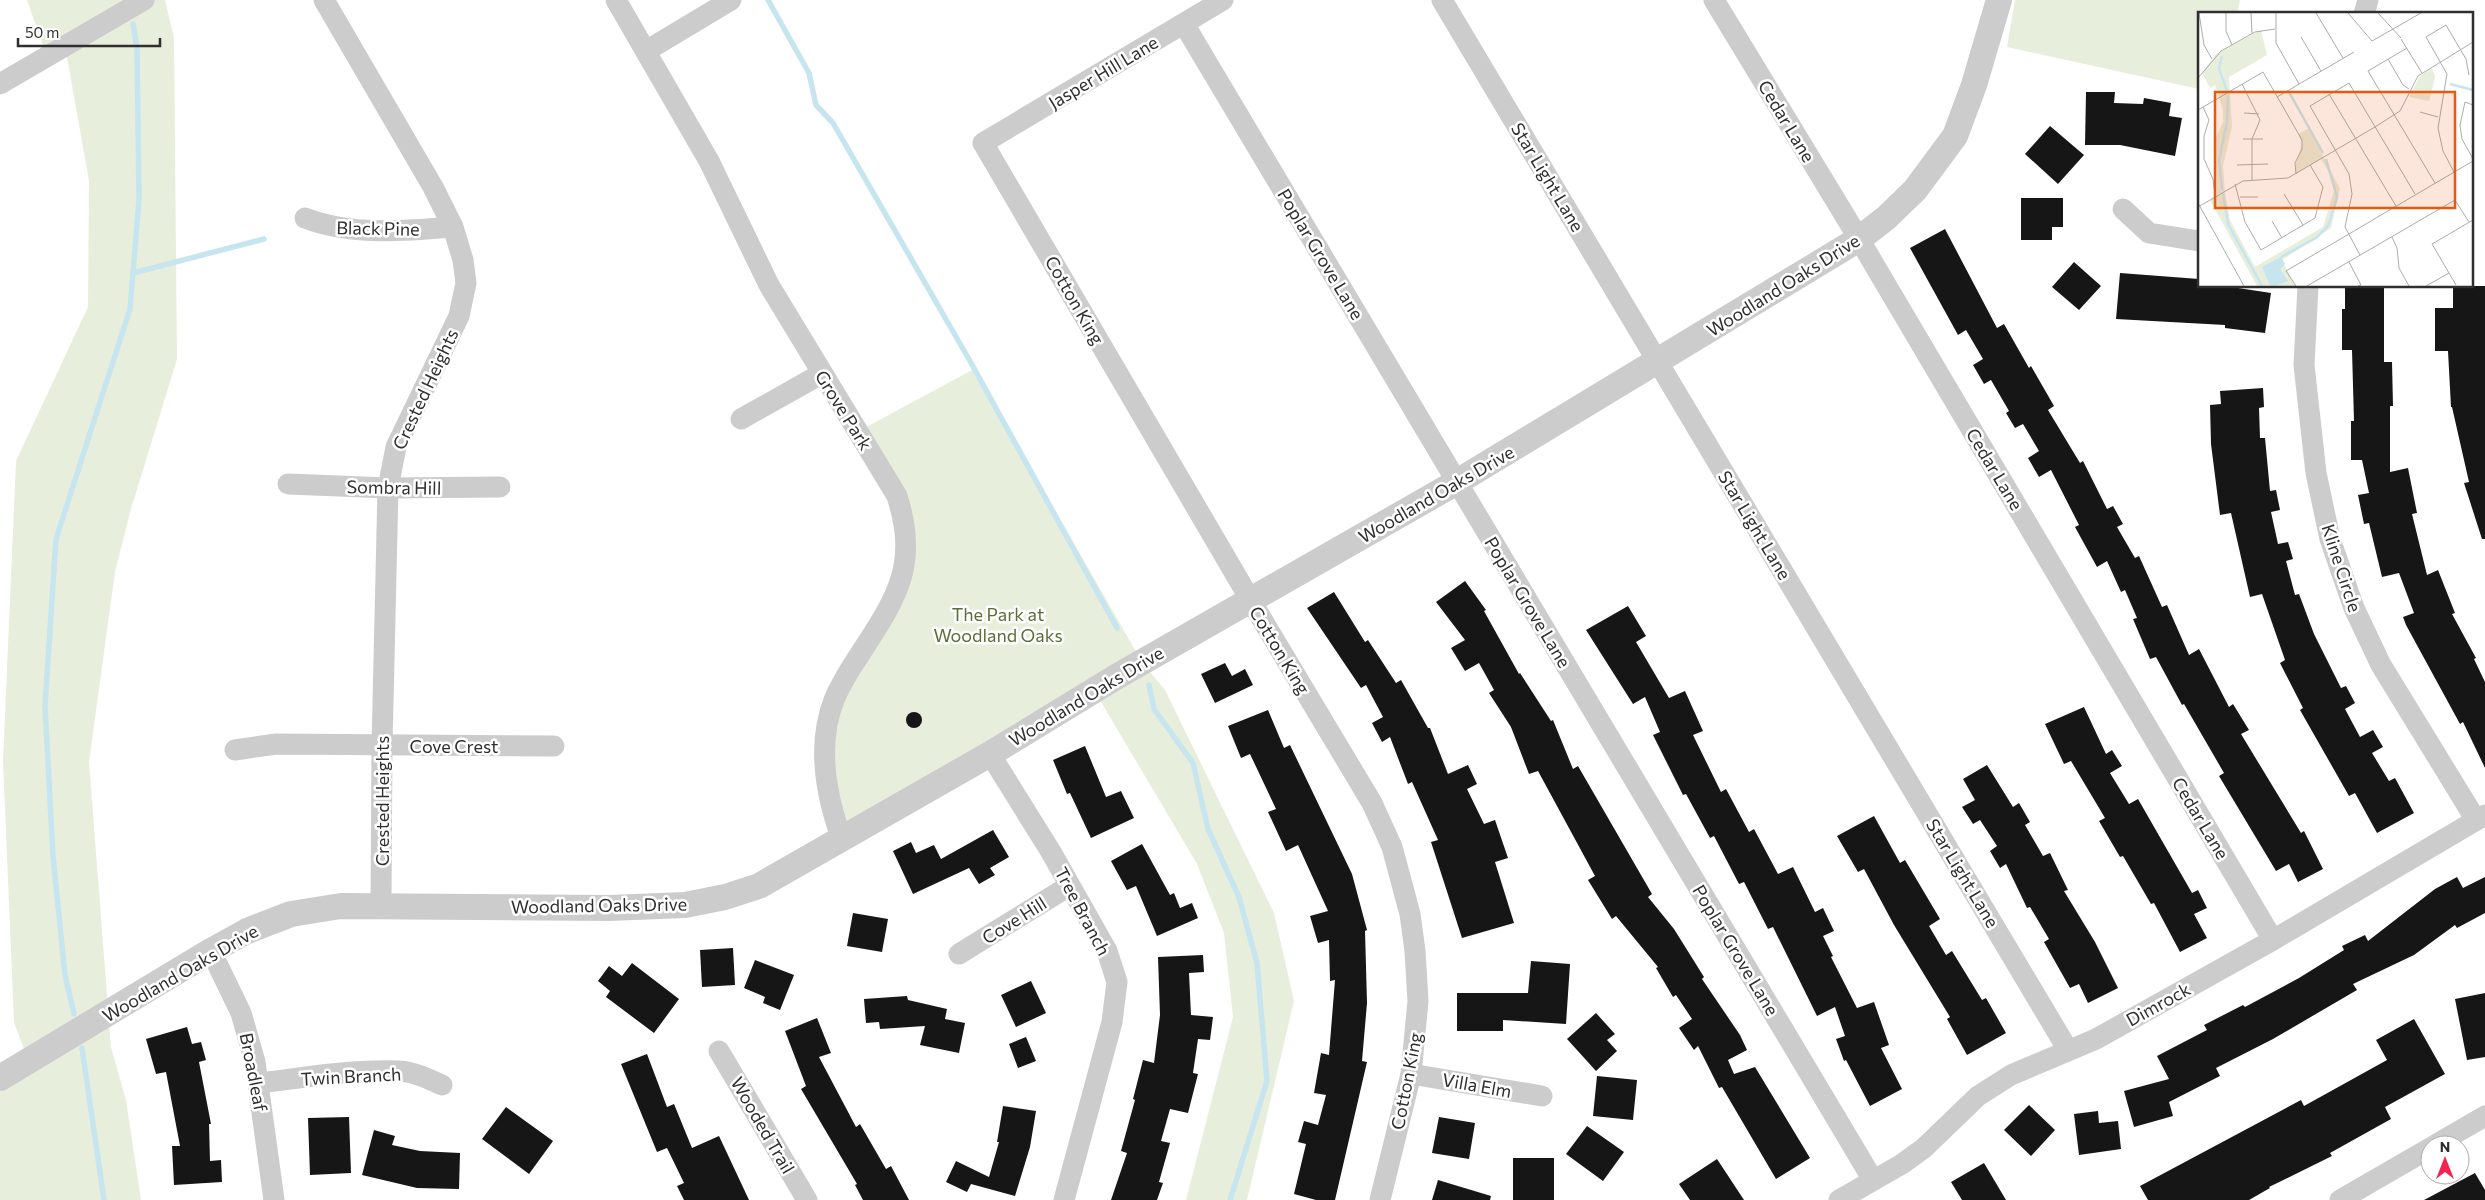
<svg xmlns="http://www.w3.org/2000/svg" width="2485" height="1200" font-family="Commissioner,sans-serif">
  <rect width="100%" height="100%" fill="#fff"/>
  <g fill="#e8eedc">
    <polygon points="27,0 165,0 174,38 177,359 131,509 115,572 89,762 111,1047 126,1100 141,1200 0,1200 0,1078 28,1060 14,1022 3,761 16,461 88,307 89,181 65,46 47,57"/>
    <polygon points="2015,0 2240,0 2237,14 2199,14 2199,89 2007,47"/>
    <polygon points="974,369 1142,662 1165,690 1274,913 1294,1001 1247,1200 1186,1200 1233,1017 1224,933 1197,864 1094,690 842,840 825,732 885,616 905,520 857,432"/>
  </g>
  <g fill="none" stroke-linecap="round" stroke-linejoin="round">
    <g stroke="#c6e5ef" stroke-width="5.5">
      <polyline points="768,0 809,73 816,105 833,123 970,361 1117,628"/>
      <polyline points="133,273 264,239"/>
      <polyline points="1149,685 1154,709 1193,763 1208,829 1239,897 1257,963 1267,1081 1230,1200"/>
      <polyline points="74,1014 65,975 53,856 45,706 56,539 130,309 139,200 137,48 133,24"/>
      <polyline points="82,1048 104,1200"/>
    </g>
  </g>
  <g fill="#161616">
    <polygon points="2086,92 2115,92 2114,103 2143,104 2144,98 2171,103 2169,116 2182,118 2175,156 2120,145 2085,145"/>
    <polygon points="2050,126 2084,155 2058,184 2025,154"/>
    <polygon points="2021,198 2063,198 2063,227 2052,227 2052,240 2021,240"/>
    <polygon points="1945,229 1997,328 2004,324 2029,368 2031,366 2054,406 2048,410 2080,463 2083,461 2107,509 2113,506 2123,524 2117,527 2135,558 2139,556 2162,607 2167,605 2189,655 2199,649 2229,707 2233,704 2249,730 2241,734 2301,833 2304,831 2323,869 2298,882 2289,864 2276,871 2219,776 2224,773 2184,704 2182,705 2156,657 2150,659 2133,619 2137,618 2125,590 2121,592 2107,561 2097,567 2075,527 2079,525 2051,470 2039,477 2028,458 2039,451 2023,424 2015,428 2006,413 2009,411 1991,380 1984,384 1973,365 1983,359 1966,330 1958,335 1910,248"/>
    <polygon points="2074,262 2101,286 2079,310 2052,287"/>
    <polygon points="2120,273 2199,279 2199,286 2225,286 2271,293 2265,333 2225,328 2225,325 2116,319"/>
    <polygon points="2345,286 2384,286 2384,362 2392,362 2393,406 2390,406 2390,472 2408,468 2417,513 2412,514 2427,575 2438,570 2455,613 2452,614 2476,658 2474,659 2485,682 2485,768 2463,722 2460,724 2406,625 2403,617 2414,613 2399,573 2382,577 2369,523 2364,524 2358,495 2369,493 2362,460 2351,460 2351,421 2354,421 2352,350 2342,350 2342,309 2345,309"/>
    <polygon points="2453,286 2485,286 2485,539 2482,539 2464,483 2469,482 2452,407 2451,407 2448,351 2435,351 2435,308 2453,308"/>
    <polygon points="2263,388 2264,407 2259,408 2260,438 2265,438 2270,491 2276,490 2280,510 2271,512 2278,544 2288,542 2293,559 2286,561 2295,595 2299,594 2314,634 2341,688 2346,686 2355,703 2345,709 2360,737 2373,730 2383,747 2372,753 2389,781 2395,778 2414,813 2377,833 2355,793 2349,796 2300,710 2303,708 2280,663 2285,660 2262,594 2250,597 2231,513 2220,515 2211,444 2210,405 2221,404 2220,391"/>
    <polygon points="1465,581 1486,610 1484,611 1519,674 1520,673 1551,721 1553,720 1573,769 1578,766 1652,894 1648,897 1674,929 1704,977 1702,979 1740,1035 1747,1050 1728,1060 1734,1074 1755,1067 1810,1158 1776,1179 1722,1087 1719,1088 1698,1046 1694,1050 1679,1028 1692,1019 1676,995 1673,997 1656,968 1658,967 1616,916 1612,919 1588,880 1595,876 1538,771 1529,774 1511,727 1489,693 1494,690 1479,663 1465,671 1451,648 1465,640 1436,602"/>
    <polygon points="1334,592 1365,642 1368,640 1396,683 1401,680 1428,728 1430,728 1448,774 1468,765 1477,784 1467,789 1484,824 1495,820 1508,858 1495,862 1514,923 1462,938 1431,842 1438,840 1412,782 1408,784 1390,737 1382,742 1372,723 1383,717 1366,685 1361,688 1307,608"/>
    <polygon points="1628,606 1646,636 1636,642 1669,698 1685,691 1703,731 1693,735 1721,792 1726,789 1749,832 1754,829 1778,874 1793,867 1815,912 1823,908 1834,931 1823,936 1833,956 1831,957 1857,1008 1874,1002 1889,1045 1881,1048 1902,1089 1870,1106 1846,1060 1844,1061 1836,1039 1845,1036 1835,1007 1817,1016 1773,927 1768,929 1744,882 1739,884 1714,836 1710,838 1686,794 1683,795 1653,735 1660,732 1645,697 1633,704 1586,630"/>
    <polygon points="1225,663 1232,676 1245,669 1253,685 1215,703 1201,674"/>
    <polygon points="2084,707 2106,754 2112,750 2122,766 2110,773 2129,804 2138,799 2192,893 2198,890 2207,908 2194,914 2207,938 2180,952 2154,903 2151,904 2123,856 2120,857 2099,821 2105,818 2071,761 2064,764 2045,724"/>
    <polygon points="1268,710 1284,748 1290,745 1352,874 1367,930 1365,931 1367,1003 1362,1061 1367,1062 1335,1200 1316,1200 1294,1194 1306,1144 1298,1142 1304,1121 1318,1125 1326,1095 1314,1093 1321,1053 1329,1055 1335,980 1330,981 1329,940 1318,943 1310,916 1328,911 1298,845 1286,851 1268,812 1276,809 1250,754 1241,758 1228,726"/>
    <circle cx="914" cy="720" r="8"/>
    <polygon points="1085,746 1106,797 1121,791 1134,818 1091,838 1070,793 1067,794 1053,760"/>
    <polygon points="1987,765 2013,807 2019,803 2030,822 2025,825 2043,856 2050,853 2068,890 2064,891 2095,942 2118,988 2088,1003 2079,984 2070,988 2044,942 2049,939 2030,907 2027,908 2006,864 2000,868 1990,851 1997,846 1980,820 1973,824 1962,807 1975,800 1963,779"/>
    <polygon points="1874,816 1900,863 1905,860 1940,919 1929,926 1946,955 1952,951 1982,1000 1986,998 2006,1033 1967,1055 1947,1019 1950,1017 1894,925 1864,869 1858,872 1837,836"/>
    <polygon points="993,830 1009,857 990,868 995,875 979,884 969,868 913,894 893,851 911,842 916,853 934,845 941,859"/>
    <polygon points="1142,844 1170,895 1174,893 1180,908 1192,903 1198,918 1157,936 1136,886 1127,890 1111,861"/>
    <polygon points="2457,877 2463,888 2485,877 2485,913 2457,928 2455,925 2414,955 2353,984 2357,990 2273,1039 2216,1068 2220,1076 2169,1102 2173,1116 2134,1127 2124,1091 2169,1079 2157,1056 2207,1030 2204,1025 2243,1005 2245,1007 2299,978 2344,950 2342,946 2365,935 2368,941 2435,889"/>
    <polygon points="853,913 888,919 882,952 847,946"/>
    <polygon points="733,948 735,985 702,987 700,950"/>
    <polygon points="1203,955 1204,972 1189,973 1191,1015 1213,1017 1210,1040 1198,1039 1193,1073 1198,1074 1188,1113 1170,1109 1161,1141 1170,1143 1159,1182 1163,1183 1157,1200 1111,1200 1127,1153 1121,1151 1135,1100 1133,1099 1143,1060 1154,1063 1160,1015 1158,957"/>
    <polygon points="755,960 794,975 780,1010 763,1003 765,997 744,988"/>
    <polygon points="1531,961 1570,964 1566,1024 1503,1020 1503,1031 1457,1031 1457,993 1528,993"/>
    <polygon points="632,963 679,999 654,1033 606,997 610,991 598,981 609,966 622,976"/>
    <polygon points="1031,981 1046,1013 1016,1027 1001,995"/>
    <polygon points="2485,993 2485,1057 2467,1060 2455,999"/>
    <polygon points="907,996 908,1000 947,1009 945,1019 965,1023 959,1053 920,1045 925,1026 880,1029 879,1022 866,1023 864,999"/>
    <polygon points="1596,1013 1615,1034 1607,1040 1617,1051 1596,1071 1567,1039"/>
    <polygon points="817,1018 831,1053 819,1057 856,1127 860,1124 886,1169 891,1166 909,1200 863,1200 855,1185 857,1184 801,1089 806,1086 785,1031"/>
    <polygon points="2414,1019 2445,1074 2385,1107 2391,1119 2330,1153 2332,1156 2269,1187 2270,1188 2249,1200 2148,1200 2140,1186 2301,1100 2304,1106 2387,1060 2376,1040"/>
    <polygon points="187,1027 192,1044 201,1042 206,1060 199,1062 211,1124 209,1124 210,1161 221,1160 222,1182 174,1185 172,1146 180,1146 166,1072 156,1074 146,1039"/>
    <polygon points="1026,1037 1036,1061 1018,1068 1009,1044"/>
    <polygon points="647,1054 667,1107 674,1104 692,1148 719,1136 749,1200 684,1200 677,1186 684,1183 667,1148 657,1152 621,1064"/>
    <polygon points="1597,1076 1637,1080 1633,1120 1593,1116"/>
    <polygon points="2029,1105 2055,1130 2031,1156 2004,1130"/>
    <polygon points="1003,1106 1036,1111 1030,1147 1015,1196 971,1184 967,1192 946,1182 956,1161 989,1177 999,1142 997,1142"/>
    <polygon points="506,1107 553,1141 529,1174 482,1139"/>
    <polygon points="2098,1111 2099,1123 2118,1121 2121,1149 2079,1155 2074,1114"/>
    <polygon points="349,1117 351,1173 310,1175 308,1118"/>
    <polygon points="1439,1117 1475,1123 1469,1159 1432,1153"/>
    <polygon points="1587,1126 1624,1152 1603,1181 1566,1154"/>
    <polygon points="374,1130 395,1136 392,1145 420,1151 460,1153 459,1189 417,1188 362,1175"/>
    <rect x="1513" y="1158" width="41" height="42"/>
    <polygon points="1717,1159 1744,1200 1690,1200 1679,1184"/>
    <polygon points="1984,1163 2006,1200 1962,1200 1951,1182"/>
    <polygon points="2475,1173 2485,1190 2485,1200 2424,1200"/>
    <polygon points="1438,1180 1491,1196 1490,1200 1432,1200"/>
  </g>
  <g fill="none" stroke-linecap="round" stroke-linejoin="round">
    <g stroke="#ccc" stroke-width="21">
      <polyline points="324,0 433,187 453,227 463,260 466,283 459,316 396,447 388,488 382,746 381,905"/>
      <path d="M616,0L709,161L769,285L897,496C919,565 897,597 860,654C850,669 841,683 834,700C816,746 826,796 842,840"/>
      <polyline points="1223,0 983,143 1251,601 1372,803 1392,847 1410,914 1415,951 1418,1001 1411,1074 1380,1200"/>
      <polyline points="1442,0 2068,1050"/>
      <polyline points="1714,0 1859,239 2273,940"/>
      <polyline points="2364,14 2368,0"/>
      <polyline points="1184,24 1873,1180"/>
      <polyline points="646,51 731,0"/>
      <polyline points="0,84 144,0"/>
      <polyline points="2123,209 2149,233 2199,241"/>
      <path d="M305,218C351,236 405,231 453,227"/>
      <polyline points="2308,286 2304,365 2316,473 2330,539 2354,608 2381,665 2476,820"/>
      <polyline points="741,419 821,374"/>
      <polyline points="288,484 388,488 500,487"/>
      <polyline points="235,750 276,744 554,746"/>
      <polyline points="990,754 1051,852 1107,951 1117,982 1112,1022 1064,1200"/>
      <polyline points="211,951 241,1013 255,1062 274,1200"/>
      <polyline points="959,954 1069,886"/>
      <polyline points="719,1051 807,1200"/>
      <polyline points="1411,1074 1542,1096"/>
      <path d="M258,1083C304,1078 352,1069 399,1071C415,1072 429,1079 442,1085"/>
      <polyline points="2435,1145 2485,1116"/>
      <polyline points="1839,1200 1902,1164 1924,1148 1978,1096 2011,1075 2096,1039 2273,940 2485,815"/>
      <polyline points="2340,1200 2430,1148"/>
    </g>
    <polyline stroke="#ccc" stroke-width="26" points="0,1078 211,951 247,931 291,914 341,906 609,908 685,905 725,897 759,886 990,754 1116,677 1457,482 1859,239 1886,218 1915,190 1955,136 1974,85 1999,0"/>
  </g>
  <g text-anchor="middle" dominant-baseline="central" stroke-width="5" stroke-linejoin="round" paint-order="stroke">
    <g font-size="18" fill="#2f2f2f" stroke="#fff">
      <text transform="translate(1103 72) rotate(-31)">Jasper Hill Lane</text>
      <text transform="translate(1787 121) rotate(59)">Cedar Lane</text>
      <text transform="translate(1548 177) rotate(59)">Star Light Lane</text>
      <text transform="translate(378 228) rotate(1)">Black Pine</text>
      <text transform="translate(1321 254) rotate(59)">Poplar Grove Lane</text>
      <text transform="translate(1783 285) rotate(-32)">Woodland Oaks Drive</text>
      <text transform="translate(1075 300) rotate(60)">Cotton King</text>
      <text transform="translate(425 389) rotate(-65)">Crested Heights</text>
      <text transform="translate(844 410) rotate(58)">Grove Park</text>
      <text transform="translate(1995 469) rotate(59)">Cedar Lane</text>
      <text transform="translate(394 487) rotate(1)">Sombra Hill</text>
      <text transform="translate(1436 494) rotate(-30)">Woodland Oaks Drive</text>
      <text transform="translate(1755 525) rotate(59)">Star Light Lane</text>
      <text transform="translate(2342 568) rotate(72)">Kline Circle</text>
      <text transform="translate(1528 602) rotate(59)">Poplar Grove Lane</text>
      <text transform="translate(1280 650) rotate(59)">Cotton King</text>
      <text transform="translate(1086 696) rotate(-31)">Woodland Oaks Drive</text>
      <text x="454" y="746">Cove Crest</text>
      <text transform="translate(382 801) rotate(-90)">Crested Heights</text>
      <text transform="translate(2201 818) rotate(59)">Cedar Lane</text>
      <text transform="translate(1963 873) rotate(59)">Star Light Lane</text>
      <text transform="translate(599 905) rotate(-1)">Woodland Oaks Drive</text>
      <text transform="translate(1083 911) rotate(62)">Tree Branch</text>
      <text transform="translate(1014 920) rotate(-32)">Cove Hill</text>
      <text transform="translate(1736 950) rotate(59)">Poplar Grove Lane</text>
      <text transform="translate(180 973) rotate(-30)">Woodland Oaks Drive</text>
      <text transform="translate(2158 1004) rotate(-29)">Dimrock</text>
      <text transform="translate(254 1072) rotate(79)">Broadleaf</text>
      <text transform="translate(351 1076) rotate(-3)">Twin Branch</text>
      <text transform="translate(1406 1081) rotate(-79)">Cotton King</text>
      <text transform="translate(1477 1085) rotate(10)">Villa Elm</text>
      <text transform="translate(763 1125) rotate(60)">Wooded Trail</text>
    </g>
    <g font-size="18" fill="#596f38" stroke="#fff">
      <text x="998" y="614">The Park at<tspan x="998" dy="21">Woodland Oaks</tspan></text>
    </g>
  </g>
  <g transform="translate(2198 12)">
    <rect width="275" height="275" fill="#fff"/>
    <path d="M63,18L69,43L31,65L34,115L25,154L27,181L32,208L57,255L125,215L136,179L133,164L123,147L98,162L97,155L104,131L100,122L111,116L142,177L133,216L84,248L98,274H59L12,188L19,183L18,125L25,110V98L17,73L12,76L4,61L18,42ZM234,56L237,65L231,89L211,85L222,64Z" fill="#e8eedc"/>
    <path d="M83,245L87,252L82,257L90,269L77,274L72,273L64,255Z" fill="#c6e5ef"/>
    <path fill="none" stroke="#c6e5ef" stroke-width="2.5" d="M24,44L21,57L29,79M252,72L275,78M91,80L125,141M24,178L21,148L29,110L30,83M25,182L30,212L64,274M83,245L118,226L130,214L139,185L128,147"/>
    <path fill="none" stroke="#acacac" stroke-width="1" d="M1,1L6,33L14,47M28,1V19L34,33M53,1L54,21M78,1V31L101,72M118,1L145,46M150,1L174,29L223,1M180,1L203,26M103,25L123,59M203,27L224,61M209,36L170,59L237,171M190,47L205,73L211,77M0,66L23,39L57,20L77,17M44,72L62,108L54,127V168M131,82L198,194M79,85L156,40M275,93L267,90L262,113L264,127L275,147M5,95L11,108L6,124V147L15,167L17,184M0,98L65,60L104,128V137L97,151L98,162M222,100L240,105M46,101L61,102M45,127H65M39,153L70,152M256,160L245,139L240,116L249,62L228,25L248,13L268,47L271,63M37,172L47,210L63,238L117,206L125,175L112,153M86,182L105,213M42,185H60M0,191L46,274M0,195L45,169L90,166L177,115L202,99L220,64L275,30M74,209L84,226M194,225L199,236L201,256L211,274M162,243L147,215L154,182L151,162L112,94L151,71L217,182M151,250L163,273L160,274M258,273L234,232L275,208M98,274L88,259L275,149M109,274L257,188L271,210M228,274L251,261"/>
    <path fill="#e8590c" fill-opacity="0.15" stroke="#e8590c" stroke-width="2.5" d="M17,80H257V196H17Z"/>
    <rect width="275" height="275" fill="none" stroke="#2f2f2f" stroke-width="2.5"/>
  </g>
  <g transform="translate(2445 1160)"><circle r="24" fill="#ffffff" stroke="#acacac"/>
  <path d="M0-4L9 19L0 12L-9 19Z" fill="#f6214d"/>
  <text y="-8" font-size="14" font-weight="bold" text-anchor="middle" fill="#2f2f2f">N</text>
  </g>
  <path d="M18 38v8h142v-8" fill="none" stroke="#2f2f2f" stroke-width="2.5"/>
  <text x="25" y="38" font-size="15" fill="#2f2f2f" stroke="#ffffff" stroke-width="4" paint-order="stroke">50 m</text>
</svg>
